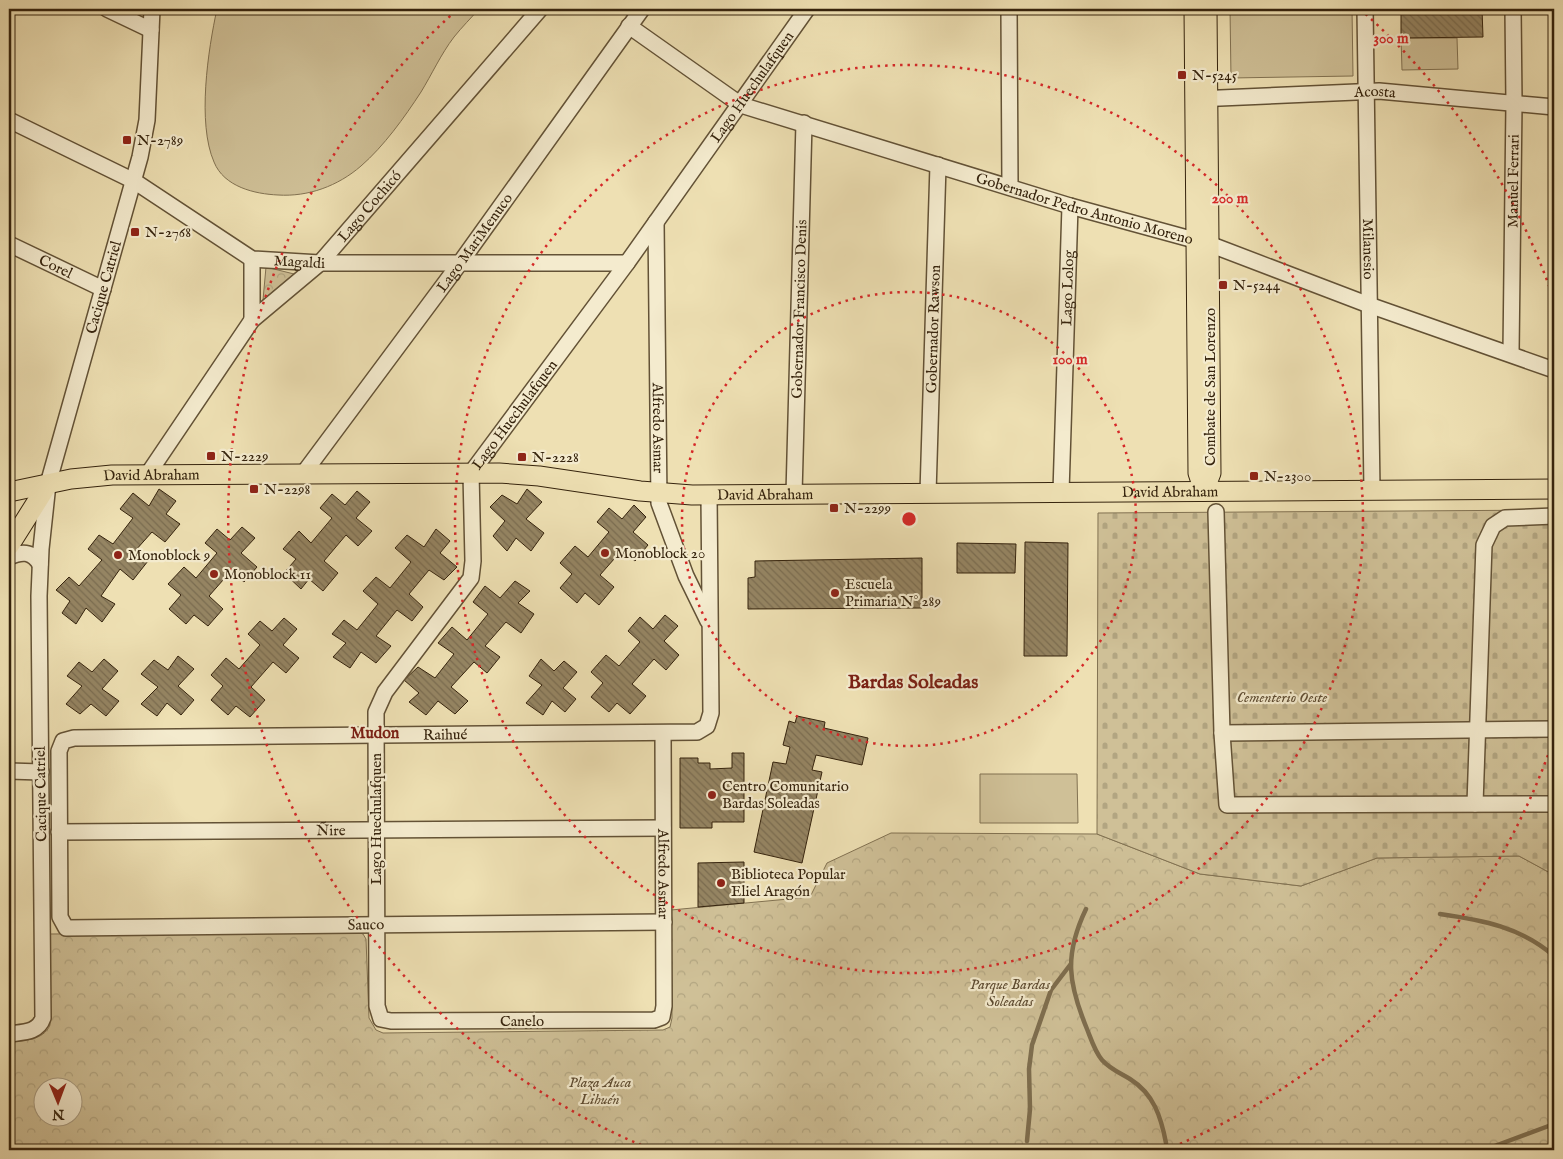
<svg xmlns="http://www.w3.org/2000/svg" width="1563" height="1159" font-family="'IM FELL English',serif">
  <defs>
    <pattern id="forest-crowns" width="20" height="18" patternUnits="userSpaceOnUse" patternTransform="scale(1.25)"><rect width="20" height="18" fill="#cfc097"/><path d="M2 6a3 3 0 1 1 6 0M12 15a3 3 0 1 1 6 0" fill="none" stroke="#b2a581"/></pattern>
    <pattern id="cemetery-stones" width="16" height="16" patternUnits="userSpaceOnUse" patternTransform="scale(1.25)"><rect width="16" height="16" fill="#cfc097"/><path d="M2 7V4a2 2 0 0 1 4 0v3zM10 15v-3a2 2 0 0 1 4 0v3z" fill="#b2a581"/></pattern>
    <pattern id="building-back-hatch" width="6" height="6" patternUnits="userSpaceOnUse" patternTransform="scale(1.25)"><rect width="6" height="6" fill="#958563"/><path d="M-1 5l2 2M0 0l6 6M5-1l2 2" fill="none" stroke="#7a6c50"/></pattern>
  </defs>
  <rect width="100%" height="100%" fill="#eee0b3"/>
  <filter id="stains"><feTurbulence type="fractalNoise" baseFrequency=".004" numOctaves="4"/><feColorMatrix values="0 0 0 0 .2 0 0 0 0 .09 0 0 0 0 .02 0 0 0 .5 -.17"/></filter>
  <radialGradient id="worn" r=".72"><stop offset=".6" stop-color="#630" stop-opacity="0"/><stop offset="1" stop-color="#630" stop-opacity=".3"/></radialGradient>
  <g fill="#cfc097" stroke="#827252">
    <path d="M217,9H479C471,18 462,27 454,37C441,54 432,74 421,92C404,118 384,146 361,166C338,186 308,197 278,195C255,194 224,187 214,162C197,123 208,50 217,9Z"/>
    <polygon points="1230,9 1352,9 1353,76 1231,78"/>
    <polygon points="1401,38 1457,38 1458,69 1402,70"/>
    <polygon points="980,774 1077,774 1078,823 980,823"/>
  </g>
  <g fill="url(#forest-crowns)" stroke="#827252" fill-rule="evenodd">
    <polygon points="266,267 294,274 263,300"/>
    <path d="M891,833L1097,834L1200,874L1301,886L1377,858L1519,856L1554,875V1150H9V1042C24,1040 43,1041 50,1025L49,934L357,932L363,934L366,939L369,1018L376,1030L383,1033L663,1030L670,1027L672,1018L671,910L810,897L827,863ZM42,1086H72V1116H42Z"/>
  </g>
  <polygon fill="url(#cemetery-stones)" stroke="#827252" points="1554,510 1554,875 1519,856 1377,858 1301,886 1200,874 1097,834 1098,513"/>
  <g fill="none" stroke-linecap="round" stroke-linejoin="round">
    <g stroke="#7e6e4f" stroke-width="4.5">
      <path d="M1086,909C1064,955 1068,983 1087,1029C1091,1039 1095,1052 1102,1060C1110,1069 1120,1073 1130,1079C1154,1094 1161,1117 1166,1143"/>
      <path d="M1440,914C1482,920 1521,927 1554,956"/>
      <polyline points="1027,1141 1030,1109 1029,1069 1032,1045 1051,990 1070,965"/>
      <polyline points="1484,1150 1554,1124"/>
    </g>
  </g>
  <g fill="url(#building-back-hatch)" stroke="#35230d">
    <polygon points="1401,9 1482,9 1483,37 1401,38"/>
    <polygon points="159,489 176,501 166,514 180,524 165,542 152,532 135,551 148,561 133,580 120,569 101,596 115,604 102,622 86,608 76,624 62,613 70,601 56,590 69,577 79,586 102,560 88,549 99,535 113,544 133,518 120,509 133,493 149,506"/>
    <polygon points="527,489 542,502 526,519 544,533 531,551 516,538 507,551 493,536 505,521 490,507 502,495 517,504"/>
    <polygon points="357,491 370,502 356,518 372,531 358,546 346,535 324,561 338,573 323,591 309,579 301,589 284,573 296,559 283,549 299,531 311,543 332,518 320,508 332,494 345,505"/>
    <polygon points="634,505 646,517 633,532 648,545 635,561 622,550 600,575 614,587 599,605 585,593 577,603 560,588 572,574 560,563 575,546 588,557 609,532 597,522 609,508 622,519"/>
    <polygon points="242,527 255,538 241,553 257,567 244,582 231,571 209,596 223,609 208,626 194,615 186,624 169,609 181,595 168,584 184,567 196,578 217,553 205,543 217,529 230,540"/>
    <polygon points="436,529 450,541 440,553 457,567 444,580 429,570 409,594 423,607 412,621 397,610 376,636 391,646 376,663 361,652 350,668 333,657 346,643 332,634 344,620 357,630 378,604 363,591 376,577 390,588 411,562 395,548 407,535 424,547"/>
    <polygon points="1025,542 1068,543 1067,656 1024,656"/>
    <polygon points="957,543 1016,544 1015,573 957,573"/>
    <polygon points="922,558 922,608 748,609 748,578 755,577 755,561"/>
    <polygon points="515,581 530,591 518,603 534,614 521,633 506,622 485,646 500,657 487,673 474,662 451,687 468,701 455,714 438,701 426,715 409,702 419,693 404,680 418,667 435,678 454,654 438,643 452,627 467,640 488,614 473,602 485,586 500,598"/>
    <polygon points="665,615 678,626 664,641 679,655 666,670 654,659 632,684 646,696 630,714 617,703 609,712 591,697 603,683 591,672 606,655 619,666 640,642 628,631 640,617 653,629"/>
    <polygon points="284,618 297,629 283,645 299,658 286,673 273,662 251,687 265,700 250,717 236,706 228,715 211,700 223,686 211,675 226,658 239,669 260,645 248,634 260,621 272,631"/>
    <polygon points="178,656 194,669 178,686 194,700 181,715 167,703 157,716 141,704 158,687 141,674 154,660 168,670"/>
    <polygon points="104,659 118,671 102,689 119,701 106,716 91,704 80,714 66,704 82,686 67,676 79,662 92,672"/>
    <polygon points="541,659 554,671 564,661 577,672 563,688 576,699 565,712 552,701 543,715 526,703 542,685 529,676"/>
    <polygon points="797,716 825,722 824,728 868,738 862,765 816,755 812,770 822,772 802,863 754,852 773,762 786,764 790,747 783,745 789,721 795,723"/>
    <polygon points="732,753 744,753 744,822 712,822 712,828 680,828 680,758 698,758 698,763 710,763 710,769 732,768"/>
    <polygon points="744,862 744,903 698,907 698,863"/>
  </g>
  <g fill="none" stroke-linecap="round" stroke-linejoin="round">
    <defs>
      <g id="minor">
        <polyline points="107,9 151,30"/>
        <polyline points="1009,9 1010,187"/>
        <path id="s1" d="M1365,9L1372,490"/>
        <path id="s2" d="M629,26L741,105L1070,206L1209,244L1369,305L1554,370"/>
        <path id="s3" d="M1197,99L1379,91L1554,107"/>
        <path id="s4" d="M9,120L134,181L252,259L320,263H627"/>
        <path id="s5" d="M656,222L659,503L686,576L708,621"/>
        <path id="s6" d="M9,244L103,289"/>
        <polyline points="252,259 252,320"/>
        <path id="s7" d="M1511,353L1514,103L1513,9"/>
        <path id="s8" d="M148,474L252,320L320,263L540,9"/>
        <path id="s9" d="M303,474L460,263L642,9"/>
        <path id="s10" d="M1061,492L1070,206"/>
        <path id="s11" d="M928,493L938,165"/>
        <path id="s12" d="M794,494L804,123"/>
        <polyline points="1216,512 1222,733 1227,805 1554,804"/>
        <path d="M9,557C22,551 32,551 40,564"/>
        <path id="s13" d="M663,733L664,1006L662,1017L654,1020L391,1021L381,1019L377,1006L376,712L385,692L471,578L473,561L471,473L627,263L807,9"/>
        <polyline points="1222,733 1554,729"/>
        <polyline points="9,771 41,772"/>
        <polyline points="1475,804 1484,545 1493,526 1505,518 1554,516"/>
        <path id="s14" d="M59,832L663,828"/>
        <path id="s15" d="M664,922L66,928L60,917L59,751L63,741L74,738L697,732L707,726L711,713L709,495"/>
        <path id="s16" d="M9,1034C23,1032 38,1033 43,1018L39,596L41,549L48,484L140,157L147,120L152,9"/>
      </g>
      <g id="major">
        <polyline points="1194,9 1198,473 1204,491"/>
        <polyline points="1204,491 1211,473 1207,9"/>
        <path id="s17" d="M9,492L71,479L112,475L499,473L539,476L640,491L692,495L1554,489"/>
        <polyline points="9,546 48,484"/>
      </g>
    </defs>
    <use href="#minor" stroke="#635236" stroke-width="18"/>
    <use href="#major" stroke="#35230d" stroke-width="21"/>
    <use href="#minor" stroke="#f4ebce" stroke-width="15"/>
    <use href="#major" stroke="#eee0b3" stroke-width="19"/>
  </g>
  <g fill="none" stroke="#d62828" stroke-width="2.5" stroke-dasharray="2.5 5">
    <circle cx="909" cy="519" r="227"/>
    <circle cx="909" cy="519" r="454"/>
    <path d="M1553 741A681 681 0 0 1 1170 1148M648 1148A681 681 0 0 1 458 9M1360 9A681 681 0 0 1 1553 297"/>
  </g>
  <g fill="#8f2418" stroke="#f4ebce" stroke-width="2">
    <rect x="1177" y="70" width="10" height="10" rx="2.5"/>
    <rect x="122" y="135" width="10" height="10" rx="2.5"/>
    <rect x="130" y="227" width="10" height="10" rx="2.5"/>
    <rect x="1218" y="280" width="10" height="10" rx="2.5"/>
    <rect x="206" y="451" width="10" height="10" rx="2.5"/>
    <rect x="517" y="452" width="10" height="10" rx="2.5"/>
    <rect x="1249" y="471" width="10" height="10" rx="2.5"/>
    <rect x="249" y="484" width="10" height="10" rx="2.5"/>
    <rect x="829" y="503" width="10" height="10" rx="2.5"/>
    <circle cx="605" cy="553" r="5"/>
    <circle cx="118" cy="555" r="5"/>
    <circle cx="214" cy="574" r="5"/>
    <circle cx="835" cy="593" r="5"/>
    <circle cx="712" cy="795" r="5"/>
    <circle cx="721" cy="883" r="5"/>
  </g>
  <g text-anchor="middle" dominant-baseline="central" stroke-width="4.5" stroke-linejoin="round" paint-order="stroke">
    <g font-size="15" fill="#35230d" stroke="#f4ebce" text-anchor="start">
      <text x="1192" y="75">N-5245</text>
      <text x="137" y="140">N-2789</text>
      <text x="145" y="232">N-2768</text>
      <text x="1233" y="285">N-5244</text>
      <text x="221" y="456">N-2229</text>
      <text x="532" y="457">N-2228</text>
      <text x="1264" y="476">N-2300</text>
      <text x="264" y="489">N-2298</text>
      <text x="844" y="508">N-2299</text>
      <text x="615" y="553">Monoblock 20</text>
      <text x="128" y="555">Monoblock 9</text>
      <text x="224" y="574">Monoblock 11</text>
      <text x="845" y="584">Escuela<tspan x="845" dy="17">Primaria N° 289</tspan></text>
      <text x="722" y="786">Centro Comunitario<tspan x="722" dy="17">Bardas Soleadas</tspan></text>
      <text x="731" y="874">Biblioteca Popular<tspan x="731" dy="17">Eliel Aragón</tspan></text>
    </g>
    <g font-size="15" fill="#35230d" stroke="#f4ebce">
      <text stroke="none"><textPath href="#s13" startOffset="1621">Lago Huechulafquen</textPath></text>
      <text stroke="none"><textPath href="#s3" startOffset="178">Acosta</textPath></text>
      <text stroke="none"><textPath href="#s7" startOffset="172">Manuel Ferrari</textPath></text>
      <text stroke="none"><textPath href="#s8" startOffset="350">Lago Cochicó</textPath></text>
      <text stroke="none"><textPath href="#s2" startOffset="496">Gobernador Pedro Antonio Moreno</textPath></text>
      <text stroke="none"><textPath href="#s9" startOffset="288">Lago MariMenuco</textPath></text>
      <text stroke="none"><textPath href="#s1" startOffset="240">Milanesio</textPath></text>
      <text stroke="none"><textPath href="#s4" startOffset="328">Magaldi</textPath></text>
      <text stroke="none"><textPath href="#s6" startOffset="52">Corel</textPath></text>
      <text stroke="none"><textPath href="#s16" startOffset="779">Cacique Catriel</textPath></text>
      <text stroke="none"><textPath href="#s10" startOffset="204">Lago Lolog</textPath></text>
      <text stroke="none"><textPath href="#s12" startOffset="185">Gobernador Francisco Denis</textPath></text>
      <text stroke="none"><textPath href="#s11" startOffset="164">Gobernador Rawson</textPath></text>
      <text transform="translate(1210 387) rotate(-90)">Combate de San Lorenzo</text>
      <text stroke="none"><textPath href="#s13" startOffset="1216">Lago Huechulafquen</textPath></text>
      <text stroke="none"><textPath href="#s5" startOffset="206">Alfredo Asmar</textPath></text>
      <text stroke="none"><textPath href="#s17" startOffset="144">David Abraham</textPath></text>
      <text stroke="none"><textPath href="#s17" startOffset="1164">David Abraham</textPath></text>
      <text stroke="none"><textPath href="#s17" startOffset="759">David Abraham</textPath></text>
      <text stroke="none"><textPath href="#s15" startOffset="1170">Raihué</textPath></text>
      <text transform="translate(41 794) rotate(-91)">Cacique Catriel</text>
      <text transform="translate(376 819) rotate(-90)">Lago Huechulafquen</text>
      <text stroke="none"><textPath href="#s14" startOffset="272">Ñire</textPath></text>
      <text stroke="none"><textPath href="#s13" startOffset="141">Alfredo Asmar</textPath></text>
      <text transform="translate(366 925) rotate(-1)">Sauco</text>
      <text x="522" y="1021">Canelo</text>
    </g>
    <g font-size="15" font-style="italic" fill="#5c4a30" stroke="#f4ebce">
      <text x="1282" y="697">Cementerio Oeste</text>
      <text x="1010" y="984">Parque Bardas<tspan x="1010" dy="17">Soleadas</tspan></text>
      <text x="600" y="1082">Plaza Auca<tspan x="600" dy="17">Lihuén</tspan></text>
    </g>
    <g font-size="16" font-weight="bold" fill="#7a1f14" stroke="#f4ebce">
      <text x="375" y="734">Mudon</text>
    </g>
    <g font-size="20" font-weight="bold" fill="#7a1f14" stroke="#f4ebce">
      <text x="913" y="682">Bardas Soleadas</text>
    </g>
  </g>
  <circle cx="909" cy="519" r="8" fill="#d62828" stroke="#f4ebce" stroke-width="2.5"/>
  <g font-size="15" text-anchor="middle" font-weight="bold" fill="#d62828" stroke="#f4ebce" stroke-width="4.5" stroke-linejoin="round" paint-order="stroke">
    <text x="1391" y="43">300 m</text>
    <text x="1230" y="203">200 m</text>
    <text x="1070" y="364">100 m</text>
  </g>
  <rect width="1563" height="1159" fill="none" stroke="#eee0b3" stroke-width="30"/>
  <rect x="10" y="10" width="1543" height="1139" fill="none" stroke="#35230d" stroke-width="2.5"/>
  <rect x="15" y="15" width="1533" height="1129" fill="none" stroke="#35230d"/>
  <g transform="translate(58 1102) rotate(179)"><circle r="24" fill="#f4ebce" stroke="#a89b81"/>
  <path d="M0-4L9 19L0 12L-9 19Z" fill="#8f2418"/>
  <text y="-8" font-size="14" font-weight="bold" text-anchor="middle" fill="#35230d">N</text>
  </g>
  <rect width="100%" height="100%" filter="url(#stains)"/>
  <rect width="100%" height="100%" fill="url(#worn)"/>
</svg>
